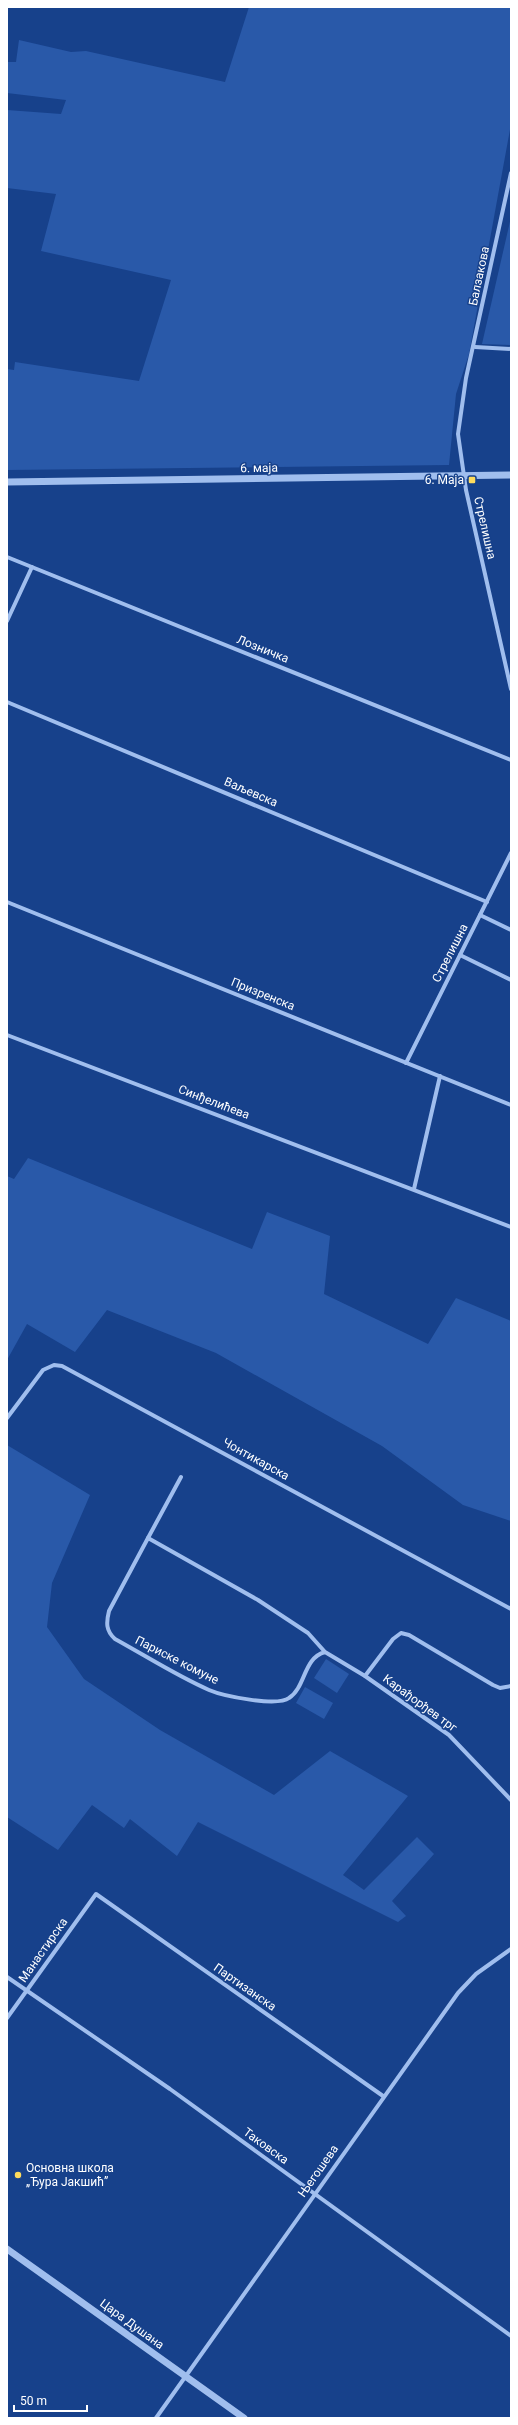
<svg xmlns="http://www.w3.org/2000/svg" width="518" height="2425" font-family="Roboto,sans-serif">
  <rect width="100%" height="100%" fill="#17418b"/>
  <g fill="#2959a9">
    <polygon points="249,7 511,7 511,124 469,354 456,394 449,465 7,470 7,369 14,370 15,362 139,381 171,280 41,251 56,194 7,188 7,110 61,114 66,100 7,93 7,62 16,62 19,40 71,52 86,51 225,82"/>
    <polygon points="511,217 511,345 482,344"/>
    <polygon points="28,1158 252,1249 267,1212 330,1236 324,1294 428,1344 456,1298 511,1321 511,1521 463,1505 382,1446 216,1353 107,1310 75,1352 27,1324 7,1360 7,1176 14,1179"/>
    <polygon points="7,1445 90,1495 52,1583 47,1627 84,1679 160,1730 274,1795 330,1751 408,1796 343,1875 364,1890 417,1837 434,1854 392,1901 406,1916 398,1922 198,1822 177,1856 130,1819 124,1828 92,1805 58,1850 7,1817"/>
    <polygon points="326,1659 349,1674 337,1693 314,1678"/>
    <polygon points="305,1687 333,1703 324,1719 296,1703"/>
  </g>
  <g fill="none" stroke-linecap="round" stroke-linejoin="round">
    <g stroke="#a0beee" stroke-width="4">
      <polyline points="511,173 466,378 458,434 466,490 511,689"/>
      <polyline points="475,347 511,349"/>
      <polyline points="7,557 511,760"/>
      <polyline points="7,621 32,567"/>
      <polyline points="7,702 487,902"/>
      <polyline points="7,902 511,1105"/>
      <polyline points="480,915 511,930"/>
      <polyline points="460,955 511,980"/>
      <polyline points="7,1035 511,1227"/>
      <polyline points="406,1063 511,853"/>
      <polyline points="414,1189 440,1076"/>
      <polyline points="7,1418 43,1370 54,1365 62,1366 511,1609"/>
      <polyline points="148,1538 181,1477"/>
      <path d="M325,1652C303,1658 306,1687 289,1698C277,1707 223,1696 209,1690C177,1676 146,1656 115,1639C106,1631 106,1623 109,1611L148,1538L258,1600L308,1633L325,1652L365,1676L449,1735L511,1800"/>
      <polyline points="365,1676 393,1639 401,1633 409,1635 493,1685 500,1688 511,1686"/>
      <polyline points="7,1977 170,2089 511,2336"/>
      <polyline points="7,2018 96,1894 383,2096"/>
      <polyline points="156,2418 458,1993 476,1974 511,1949"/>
    </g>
    <g stroke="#a0beee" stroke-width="7">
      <polyline points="7,482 511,475"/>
      <polyline points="7,2249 244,2418"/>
    </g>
  </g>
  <g fill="#ffdc5d" stroke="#17418b" stroke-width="1.5">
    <rect x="468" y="476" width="8" height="8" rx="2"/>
    <circle cx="18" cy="2175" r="4"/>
  </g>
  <g text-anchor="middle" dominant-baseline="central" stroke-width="3" stroke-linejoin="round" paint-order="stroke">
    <g font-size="12" fill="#fff" stroke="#17418b">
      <text transform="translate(479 276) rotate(-78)">Балзакова</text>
      <text transform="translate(259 468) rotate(-1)">6. маја</text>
      <text transform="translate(485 528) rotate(77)">Стрелишна</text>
      <text transform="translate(263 649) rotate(22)">Лозничка</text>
      <text transform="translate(251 792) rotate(23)">Ваљевска</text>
      <text transform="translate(450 953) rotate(-63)">Стрелишна</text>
      <text transform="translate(263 994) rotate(22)">Призренска</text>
      <text transform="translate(214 1102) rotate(21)">Синђелићева</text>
      <text transform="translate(256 1459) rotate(29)">Чонтикарска</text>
      <text transform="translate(177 1660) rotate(27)">Париске комуне</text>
      <text transform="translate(420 1703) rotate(36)">Карађорђев трг</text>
      <text transform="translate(43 1950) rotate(-55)">Манастирска</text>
      <text transform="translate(245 1987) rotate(35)">Партизанска</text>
      <text transform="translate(266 2146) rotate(36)">Таковска</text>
      <text transform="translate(318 2171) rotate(-55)">Његошева</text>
      <text transform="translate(132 2324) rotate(36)">Цара Душана</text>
    </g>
    <g font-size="12" fill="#fff" stroke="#17418b" text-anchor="end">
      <text x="464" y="480">6. Маја</text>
      <text x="26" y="2168" text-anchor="start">Основна школа<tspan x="26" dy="14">„Ђура Јакшић”</tspan></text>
    </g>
  </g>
  <rect width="518" height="2425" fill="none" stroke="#ffffff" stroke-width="16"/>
  <path d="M14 2405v6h73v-6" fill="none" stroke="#ffffff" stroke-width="2"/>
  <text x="20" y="2405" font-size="12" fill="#ffffff" stroke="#17418b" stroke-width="3" paint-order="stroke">50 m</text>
</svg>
